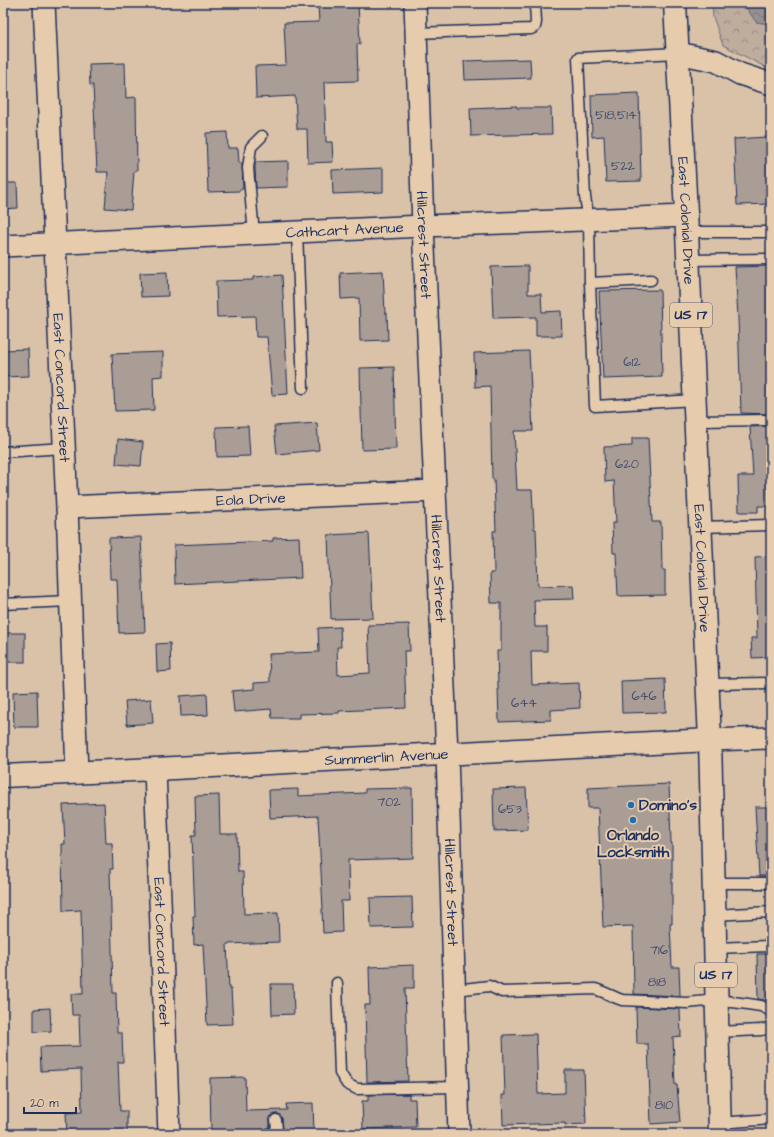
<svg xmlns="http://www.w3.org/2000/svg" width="774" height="1137" font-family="'Architects Daughter',sans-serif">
  <defs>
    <pattern id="park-crowns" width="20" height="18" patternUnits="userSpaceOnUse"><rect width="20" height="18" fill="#beac9d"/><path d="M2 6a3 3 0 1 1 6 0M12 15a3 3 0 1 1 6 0" fill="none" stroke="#9a8c83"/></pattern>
    <pattern id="water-waves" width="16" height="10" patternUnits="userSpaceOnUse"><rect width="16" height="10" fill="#988f8f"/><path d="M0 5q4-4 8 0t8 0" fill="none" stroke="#7b7578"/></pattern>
  </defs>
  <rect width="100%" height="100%" fill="#dac2a8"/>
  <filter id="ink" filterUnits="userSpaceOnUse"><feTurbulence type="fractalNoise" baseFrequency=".025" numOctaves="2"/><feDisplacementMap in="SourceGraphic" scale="8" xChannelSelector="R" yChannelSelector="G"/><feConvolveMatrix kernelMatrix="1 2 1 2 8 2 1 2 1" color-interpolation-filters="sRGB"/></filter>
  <g filter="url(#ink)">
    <polygon fill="url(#park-crowns)" stroke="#6c6e7e" points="712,3 743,3 756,22 771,24 771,70 723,45 713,17"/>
    <polygon fill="url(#water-waves)" stroke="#66697b" points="743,3 771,3 771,24 756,22"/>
    <g fill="#aa9d95" stroke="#1b2f5e">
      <polygon points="358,3 360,44 357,44 358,81 324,82 326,142 332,142 333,162 308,163 307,129 297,129 295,96 256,98 255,66 286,65 284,23 319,22 318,5"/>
      <polygon points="530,59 531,78 465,80 464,61"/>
      <polygon points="125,63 126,98 136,97 137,170 134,171 131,210 105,208 108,172 97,172 93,85 90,85 89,64"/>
      <polygon points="639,93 641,181 606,182 604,136 592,137 591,95"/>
      <polygon points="517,106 517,108 551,108 552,134 471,136 470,108"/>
      <polygon points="227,132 228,148 238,148 239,163 242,163 243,189 240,189 240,191 208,192 206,133"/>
      <polygon points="767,137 770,204 737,205 734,139"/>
      <polygon points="288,161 288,187 256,188 255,168 255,162"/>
      <polygon points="383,168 383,192 333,194 332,170"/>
      <polygon points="3,183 17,183 18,208 3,209"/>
      <polygon points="528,266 528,294 541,294 542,312 561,311 562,336 536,336 536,317 493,318 491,267"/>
      <polygon points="771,266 771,414 741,413 738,317 735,267"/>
      <polygon points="383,271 385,313 387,313 388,340 360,341 359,298 341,299 340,273"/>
      <polygon points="167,272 168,296 141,297 140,273"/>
      <polygon points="282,275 288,394 272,395 267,337 256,337 255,316 217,317 216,281 253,280 253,277"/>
      <polygon points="660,290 662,377 603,379 599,291"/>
      <polygon points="28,349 29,376 3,377 3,350"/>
      <polygon points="529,351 533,431 514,431 517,490 532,490 534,529 536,529 538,586 573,585 574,599 534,600 535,627 547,627 547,651 531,651 532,685 579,683 580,708 551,710 551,720 499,722 497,651 501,651 501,603 491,603 490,573 494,573 493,531 496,531 494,479 492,479 490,386 475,387 474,353"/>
      <polygon points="163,352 163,376 153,377 154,410 115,411 112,354"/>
      <polygon points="394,367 396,449 362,450 360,368"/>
      <polygon points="317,423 319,450 277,454 274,426"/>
      <polygon points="248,426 250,456 217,457 216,427"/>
      <polygon points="771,426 771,506 758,506 758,512 739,512 738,476 753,476 750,427"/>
      <polygon points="632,438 648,438 652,522 661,522 662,570 665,570 665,595 618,596 616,553 613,553 612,523 616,523 614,481 605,482 604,447 632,446"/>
      <polygon points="118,439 143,442 141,466 116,464"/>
      <polygon points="369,533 373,618 331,619 328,535"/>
      <polygon points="141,537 145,632 119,633 117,579 110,579 109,538"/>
      <polygon points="299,537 301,578 175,584 174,545 273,541 273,538"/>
      <polygon points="771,556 771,657 752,658 751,638 757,638 755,557"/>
      <polygon points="409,624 410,651 404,651 406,708 339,711 339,713 299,714 299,718 272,718 271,709 234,712 232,691 254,689 254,683 270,682 269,654 319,652 318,628 340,627 341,647 337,647 338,675 370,673 368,625"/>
      <rect x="5" y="633" width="20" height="29"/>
      <polygon points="170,643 171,671 157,672 156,644"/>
      <polygon points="665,679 666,712 622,713 621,681"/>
      <polygon points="37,691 38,727 14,727 13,692"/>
      <polygon points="207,694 208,715 181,716 180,696"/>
      <polygon points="151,699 153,723 127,725 125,701"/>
      <polygon points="669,784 671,843 672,843 672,924 670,924 672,967 679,967 680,995 679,996 634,994 633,926 603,927 598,808 588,808 588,788"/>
      <polygon points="412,788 413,858 348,860 349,901 341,901 342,932 323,933 322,909 323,909 318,816 270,818 269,790 298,789 298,796 365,793 365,789"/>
      <polygon points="526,788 528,830 494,831 493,789"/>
      <polygon points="219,795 220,834 237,834 238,872 243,872 244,914 278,913 279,942 227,944 229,989 231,989 233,1024 207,1025 203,944 194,945 193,916 195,916 192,835 196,835 195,796"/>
      <polygon points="104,803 106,843 112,843 113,869 110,869 113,993 116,993 117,1033 122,1033 123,1062 118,1062 120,1111 127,1111 127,1134 67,1134 66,1113 82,1112 81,1069 41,1071 40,1047 80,1046 79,1015 72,1015 71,994 83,994 81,910 63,911 62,844 65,844 63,805"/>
      <polygon points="755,807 771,807 771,876 759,876"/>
      <polygon points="412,897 413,927 371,928 370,898"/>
      <polygon points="757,954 771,954 771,1001 758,999"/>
      <polygon points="414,965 414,988 405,988 408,1081 367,1082 365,1005 370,1005 369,967"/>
      <polygon points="271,984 293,984 294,1014 272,1015"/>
      <polygon points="636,1007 680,1009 681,1036 673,1037 675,1085 677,1085 680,1122 651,1124 648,1044 637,1044"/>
      <polygon points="50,1008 51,1031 34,1032 34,1009"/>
      <polygon points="536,1034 538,1094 565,1093 565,1070 584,1070 586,1124 565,1125 565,1123 503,1125 502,1095 505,1095 503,1035"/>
      <polygon points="245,1077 246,1111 287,1110 286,1104 313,1103 314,1134 282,1134 283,1129 282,1119 279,1114 276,1114 270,1117 270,1126 265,1130 264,1134 211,1134 210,1078"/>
      <polygon points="409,1094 409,1099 415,1099 416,1127 363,1129 362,1101 368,1101 368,1095"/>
    </g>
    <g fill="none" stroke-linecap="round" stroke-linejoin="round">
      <defs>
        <g id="lane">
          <polyline points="416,33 531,29 535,27 536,22 535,3"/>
          <polyline points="678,53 578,58 585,197 589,220 590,283 595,406 695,400"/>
          <polyline points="297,232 303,388"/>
          <polyline points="687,232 771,232"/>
          <polyline points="254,234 248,168 251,147 262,136"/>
          <polyline points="688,260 771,259"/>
          <polyline points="590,283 651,280"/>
          <polyline points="696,421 771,420"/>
          <polyline points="3,452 64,448"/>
          <polyline points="701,527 771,525"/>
          <polyline points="3,604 70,601"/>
          <polyline points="708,684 771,683"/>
          <polyline points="714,883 771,883"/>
          <polyline points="714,915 771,912"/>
          <polyline points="715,948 768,946"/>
          <polyline points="337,983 340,1073 347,1084 357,1089 458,1087"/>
          <path d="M455,990L489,986L502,992L595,989C605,992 613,997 622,1000L687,1003L717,1000L748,1004L761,1006L771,1011"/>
          <polyline points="717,1032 761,1030 771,1028"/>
          <polyline points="719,1123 771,1119"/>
          <polyline points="270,1134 277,1130 276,1120"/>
        </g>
        <g id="street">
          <path id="s1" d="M44,3L67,507L77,773"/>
          <path id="s2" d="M415,3L423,226L447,753L459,1134"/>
          <polyline points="678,53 716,61 740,74 771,84"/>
          <path id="s3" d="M3,246L423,226L687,216"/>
          <path id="s4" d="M67,507L435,491"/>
          <polyline points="710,740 771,738"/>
          <path id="s5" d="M155,769L169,1134"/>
        </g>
        <g id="secondary">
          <path id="s6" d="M3,776L155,769L710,740"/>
        </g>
        <g id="highway">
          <path id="s7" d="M675,3L687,232L710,740L720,1134"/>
        </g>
      </defs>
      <use href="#lane" stroke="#1b2f5e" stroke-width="13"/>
      <use href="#street" stroke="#1b2f5e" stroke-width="24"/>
      <use href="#secondary" stroke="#1b2f5e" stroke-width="25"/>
      <use href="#highway" stroke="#1b2f5e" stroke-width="25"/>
      <use href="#lane" stroke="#e6cbad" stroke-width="10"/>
      <use href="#street" stroke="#e6cbad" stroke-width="21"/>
      <use href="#secondary" stroke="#e6cbad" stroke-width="22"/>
      <use href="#highway" stroke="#e6cbad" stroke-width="22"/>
    </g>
  </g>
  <g fill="#1f6fb2" stroke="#e6cbad" stroke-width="1.5">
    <circle cx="631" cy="805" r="4"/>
    <circle cx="633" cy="820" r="4"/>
  </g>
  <g text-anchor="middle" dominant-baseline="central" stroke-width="4" stroke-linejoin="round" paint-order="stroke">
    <g font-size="13" fill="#3f4a6c">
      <text x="616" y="115">518,514</text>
      <text x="623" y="166">522</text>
      <text x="632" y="362">612</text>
      <text x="627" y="464">620</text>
      <text x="644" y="696">646</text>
      <text x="524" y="703">644</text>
      <text x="389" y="802">702</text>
      <text x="510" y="809">653</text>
      <text x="659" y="950">716</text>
      <text x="657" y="982">818</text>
      <text x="664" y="1105">810</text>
    </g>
    <g fill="#e6cbad" stroke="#585e76" stroke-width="1">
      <rect x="670" y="303" width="42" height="24" rx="3"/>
      <rect x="695" y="963" width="42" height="24" rx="3"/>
    </g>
    <g font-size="14" font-weight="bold" fill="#1b2f5e">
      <text x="691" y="315">US 17</text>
      <text x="716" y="975">US 17</text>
    </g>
    <g font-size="15" fill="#1b2f5e" stroke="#e6cbad">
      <text stroke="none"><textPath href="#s7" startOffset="218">East Colonial Drive</textPath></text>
      <text stroke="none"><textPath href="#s3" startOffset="342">Cathcart Avenue</textPath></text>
      <text stroke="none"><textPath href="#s2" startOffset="242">Hillcrest Street</textPath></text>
      <text stroke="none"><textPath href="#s1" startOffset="385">East Concord Street</textPath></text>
      <text stroke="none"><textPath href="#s4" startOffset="184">Eola Drive</textPath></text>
      <text stroke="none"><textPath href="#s2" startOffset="566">Hillcrest Street</textPath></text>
      <text stroke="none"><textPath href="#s7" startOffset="566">East Colonial Drive</textPath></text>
      <text stroke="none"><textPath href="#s6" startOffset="384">Summerlin Avenue</textPath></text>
      <text stroke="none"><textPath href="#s2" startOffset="890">Hillcrest Street</textPath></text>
      <text stroke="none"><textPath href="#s5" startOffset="183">East Concord Street</textPath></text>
    </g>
    <g font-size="15" font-weight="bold" fill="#1b2f5e" stroke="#e6cbad" text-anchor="start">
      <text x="639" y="805">Domino's</text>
      <text x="633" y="835" text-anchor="middle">Orlando<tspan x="633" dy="17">Locksmith</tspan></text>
    </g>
  </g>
  <rect width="774" height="1137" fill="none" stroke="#e6cbad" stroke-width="16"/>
  <rect x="8" y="8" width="758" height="1121" fill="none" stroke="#1b2f5e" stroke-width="1.5" filter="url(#ink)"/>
  <path d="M24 1107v6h52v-6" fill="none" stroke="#1b2f5e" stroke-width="2"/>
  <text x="30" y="1107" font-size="12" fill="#1b2f5e" stroke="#e6cbad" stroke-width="3" paint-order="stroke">20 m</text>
</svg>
